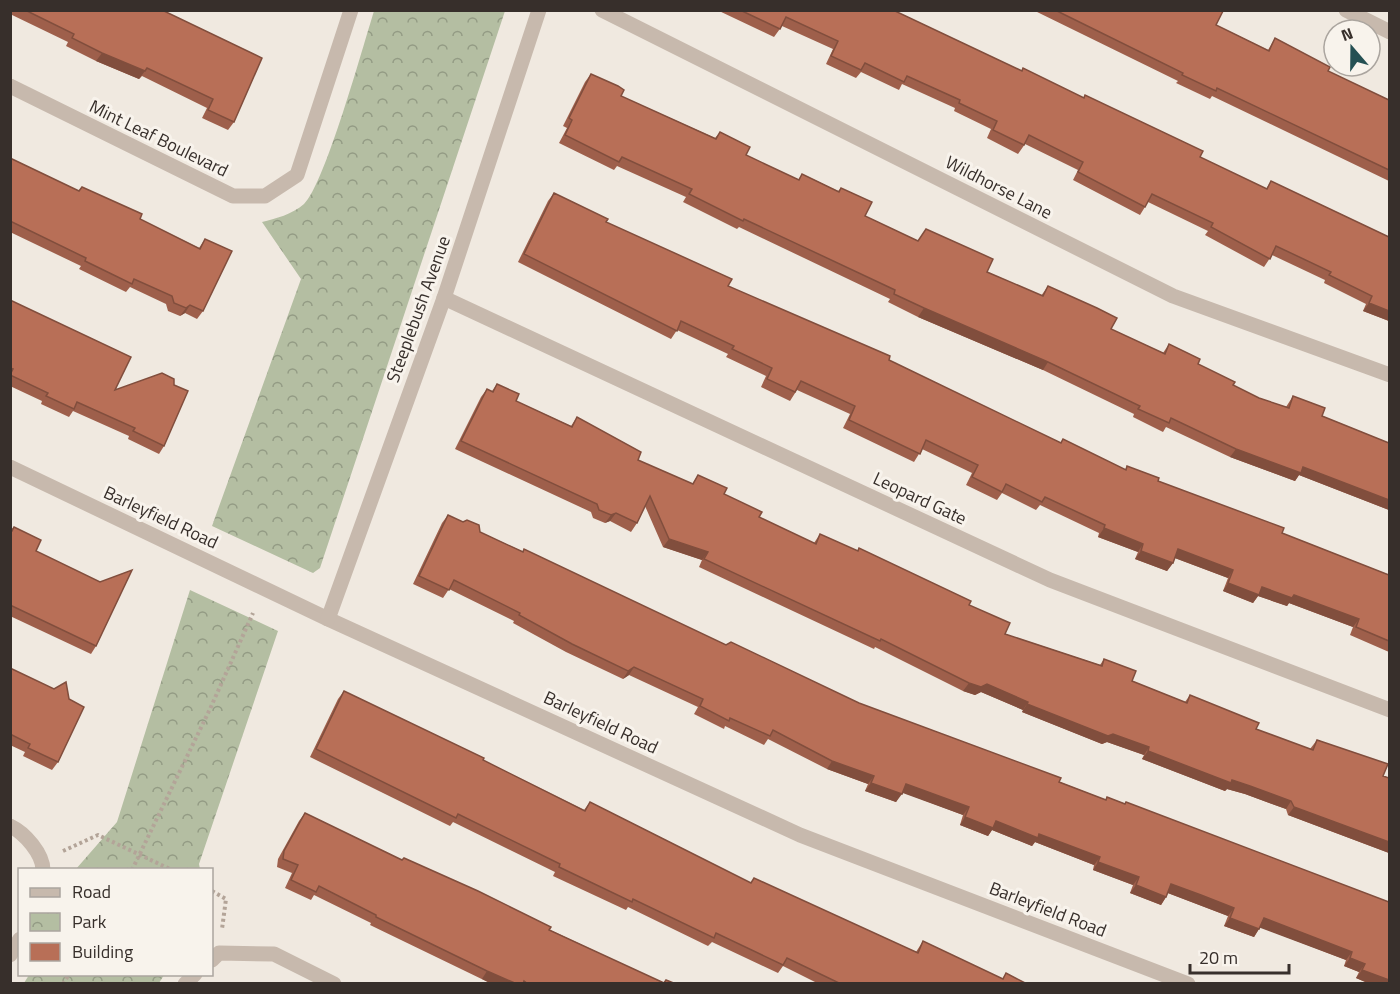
<svg xmlns="http://www.w3.org/2000/svg" width="1400" height="994" font-family="'Titillium Web',sans-serif">
  <defs>
    <pattern id="park-crowns" width="20" height="18" patternUnits="userSpaceOnUse" patternTransform="scale(1.5)"><rect width="20" height="18" fill="#b4bea2"/><path d="M2 6a3 3 0 1 1 6 0M12 15a3 3 0 1 1 6 0" fill="none" stroke="#939b84"/></pattern>
  </defs>
  <rect width="100%" height="100%" fill="#f0e9e0"/>
  <g fill="url(#park-crowns)">
    <path d="M374,11H505L320,568L313,573L212,526L301,279L262,222C275,219 293,214 304,204C325,184 363,46 374,11Z"/>
    <polygon points="190,590 278,631 199,864 200,869 76,869 117,822"/>
    <polygon points="29,975 29,974 164,975 159,983 24,983"/>
  </g>
  <g fill="none" stroke-linecap="round" stroke-linejoin="round">
    <g stroke="#b3a498" stroke-width="4" stroke-dasharray="3 3" stroke-linecap="butt">
      <polyline points="63,851 98,835 172,870"/>
      <polyline points="132,870 210,709 253,613"/>
      <polyline points="212,891 226,899 222,929"/>
      <polyline points="63,984 69,974"/>
    </g>
    <g stroke="#c7b9ad" stroke-width="15">
      <polyline points="602,10 1173,296 1390,375"/>
      <polyline points="1346,10 1390,32"/>
      <polyline points="10,86 233,196 265,196 297,175 351,10"/>
      <polyline points="444,298 1050,580 1390,710"/>
      <polyline points="10,467 328,619 800,835 1188,984"/>
      <polyline points="328,619 444,298 539,10"/>
      <path d="M10,826C25,833 43,854 43,870"/>
      <polyline points="10,955 20,939"/>
      <polyline points="212,960 219,953 274,954 334,984"/>
      <polyline points="185,984 195,974"/>
    </g>
  </g>
  <g fill="#9e5f4b">
    <polygon points="10,10 162,10 234,122 228,130 202,118 207,108 142,76 139,79 96,61 66,46 68,42 10,14"/>
    <polygon points="717,10 893,10 1021,71 1023,68 1200,157 1266,189 1271,181 1389,237 1389,321 1363,311 1366,304 1324,283 1325,280 1272,255 1264,267 1205,235 1208,231 1148,202 1140,215 1073,180 1078,170 1025,144 1018,154 987,138 991,129 954,111 955,108 902,84 899,90 861,72 856,78 826,64 833,49 782,26 774,37"/>
    <polygon points="1033,10 1222,10 1216,25 1268,50 1275,38 1328,71 1389,100 1389,181 1212,96 1210,99 1176,83 1178,81"/>
    <polygon points="591,74 621,96 715,138 720,132 746,155 798,180 802,174 838,191 841,188 865,216 918,241 1041,296 1048,286 1111,329 1163,353 1169,344 1198,364 1233,385 1259,398 1286,407 1293,396 1322,416 1389,443 1389,510 1299,475 1295,481 1230,457 1166,427 1163,432 1133,417 1134,414 1043,370 918,317 888,302 890,299 739,227 737,229 683,202 686,197 617,166 614,170 559,143 567,128 563,126 585,82"/>
    <polygon points="10,158 79,191 82,187 140,219 199,248 205,239 203,311 197,319 185,313 180,316 168,311 166,304 130,287 126,292 79,269 81,266 10,232"/>
    <polygon points="554,193 606,222 728,286 889,360 1060,443 1063,439 1125,470 1127,466 1158,481 1282,533 1389,575 1389,652 1350,635 1353,627 1289,603 1287,606 1258,596 1253,603 1223,591 1228,578 1175,558 1173,563 1167,571 1135,559 1138,552 1098,537 1099,533 1040,505 1036,510 1002,493 997,500 966,485 972,473 922,449 914,462 843,428 850,414 797,390 790,401 761,387 766,376 726,357 728,354 677,330 671,339 518,262 548,201"/>
    <polygon points="10,300 115,390 164,446 159,454 128,439 129,436 73,411 69,417 41,404 42,401 10,386"/>
    <polygon points="497,384 516,401 571,426 577,417 638,460 692,484 698,475 724,494 759,517 814,543 820,534 857,551 859,548 969,605 1005,634 1100,665 1104,659 1132,681 1185,702 1190,695 1256,729 1310,749 1317,740 1383,776 1389,778 1389,853 1288,815 1286,809 1245,794 1227,789 1225,791 1142,759 1144,755 1107,742 1102,744 1022,712 1023,710 981,692 975,695 963,691 875,647 874,649 699,567 702,560 663,547 645,506 637,523 631,532 610,521 605,523 593,518 591,512 455,449 481,397 487,389 492,391"/>
    <polygon points="448,515 480,532 726,645 859,703 1106,800 1107,797 1389,902 1389,984 1370,984 1356,978 1359,972 1344,966 1346,960 1260,927 1254,937 1224,926 1228,916 1168,893 1166,897 1161,905 1130,893 1133,885 1093,870 1094,865 1035,842 1032,846 992,830 988,836 960,825 963,815 902,792 896,802 865,791 868,784 827,769 768,739 764,745 725,726 724,729 694,714 698,707 629,675 623,679 566,652 513,623 514,621 449,589 443,598 413,584 442,523"/>
    <polygon points="14,527 36,551 96,646 91,654 10,616 10,530"/>
    <polygon points="10,668 58,762 52,770 23,756 25,752 10,745"/>
    <polygon points="344,691 584,810 590,802 751,883 754,878 916,952 923,941 1002,979 1006,973 1027,984 819,984 783,966 778,973 712,942 708,946 628,907 626,910 553,876 555,872 453,822 450,826 310,757 338,699"/>
    <polygon points="305,813 402,860 663,983 666,980 676,984 492,984 370,925 371,923 314,895 311,900 285,888 292,873 277,867 278,859 299,821"/>
  </g>
  <g fill="#814e3d">
    <polygon points="102,53 145,71 139,79 96,61"/>
    <polygon points="1369,303 1389,311 1389,321 1363,311"/>
    <polygon points="190,305 185,313 180,316 186,308"/>
    <polygon points="924,308 1048,362 1043,370 918,317"/>
    <polygon points="1236,449 1303,467 1389,500 1389,510 1299,475 1295,481 1230,457"/>
    <polygon points="616,513 610,521 605,523 611,515"/>
    <polygon points="1104,528 1143,544 1138,552 1098,537"/>
    <polygon points="669,539 708,552 702,560 663,547"/>
    <polygon points="1178,549 1233,570 1228,578 1172,557"/>
    <polygon points="1141,551 1173,563 1167,571 1135,559"/>
    <polygon points="1228,583 1262,587 1294,595 1359,619 1353,627 1289,603 1287,606 1258,596 1253,603 1223,591"/>
    <polygon points="634,667 629,675 623,679 628,671"/>
    <polygon points="969,683 987,684 1028,702 1023,710 981,692 975,695 963,691"/>
    <polygon points="1027,704 1113,734 1149,747 1144,755 1107,742 1102,744 1022,712"/>
    <polygon points="1148,751 1250,786 1291,801 1286,809 1245,794 1227,789 1225,791 1142,759"/>
    <polygon points="832,761 874,776 868,784 827,769"/>
    <polygon points="871,783 902,794 896,802 865,791"/>
    <polygon points="906,784 969,807 963,815 900,792"/>
    <polygon points="1294,807 1389,842 1389,853 1288,815"/>
    <polygon points="965,817 996,821 1039,834 1100,857 1094,865 1035,842 1032,846 992,830 988,836 960,825"/>
    <polygon points="1098,862 1139,877 1133,885 1093,870"/>
    <polygon points="1171,884 1234,908 1228,916 1165,892"/>
    <polygon points="1136,885 1166,897 1161,905 1130,893"/>
    <polygon points="1230,918 1259,929 1254,937 1224,926"/>
    <polygon points="1264,918 1352,952 1346,960 1258,927"/>
    <polygon points="1350,958 1365,964 1359,972 1344,966"/>
    <polygon points="1362,970 1389,980 1389,984 1370,984 1356,978"/>
    <polygon points="487,971 517,984 492,984 482,979"/>
  </g>
  <g fill="#b86f57" stroke="#814e3d" stroke-width="1.5">
    <polygon points="25,10 162,10 262,58 234,122 208,110 213,99 147,68 145,71 102,53 72,38 74,34"/>
    <polygon points="740,10 893,10 1022,71 1023,68 1084,98 1085,95 1203,151 1200,157 1267,189 1271,181 1389,237 1389,311 1369,303 1372,296 1329,275 1331,272 1276,246 1270,259 1211,227 1213,223 1152,194 1145,207 1078,172 1083,162 1029,135 1024,145 993,130 997,121 959,103 960,100 907,76 904,82 865,63 861,70 831,56 838,41 786,17 780,29"/>
    <polygon points="1055,10 1223,11 1216,25 1269,51 1275,38 1330,67 1328,71 1389,100 1389,170 1217,88 1216,91 1182,75 1183,73"/>
    <polygon points="591,74 618,86 624,90 621,96 716,139 720,132 750,147 746,155 799,180 802,174 839,192 841,188 872,202 865,216 918,241 926,229 993,259 987,272 1043,296 1048,286 1097,308 1117,318 1111,329 1165,354 1169,344 1200,359 1198,364 1235,382 1233,385 1259,398 1289,408 1293,396 1325,408 1322,416 1389,443 1389,500 1303,467 1301,473 1236,449 1171,418 1169,423 1138,409 1140,406 1048,362 924,308 894,294 895,290 744,219 743,221 689,194 692,189 622,157 619,162 565,135 572,120 569,118"/>
    <polygon points="10,158 79,191 82,187 142,214 140,219 200,249 205,239 232,251 203,311 190,305 186,308 174,303 172,296 134,279 132,284 85,261 86,258 10,221"/>
    <polygon points="554,193 608,219 606,222 732,279 728,286 890,356 889,360 1061,443 1063,439 1126,470 1127,466 1159,478 1158,481 1284,528 1282,533 1389,575 1389,641 1356,627 1359,619 1294,595 1292,598 1262,587 1259,595 1228,583 1233,570 1178,549 1173,563 1141,551 1143,544 1104,528 1105,525 1045,497 1042,502 1006,484 1002,492 972,477 978,465 926,440 920,454 849,420 855,406 801,381 795,392 767,379 772,368 732,349 734,346 681,321 677,331 524,254"/>
    <polygon points="10,300 131,357 115,390 162,373 174,379 174,385 188,391 164,446 133,431 135,428 77,402 74,409 46,396 48,393 10,375 13,369 10,368"/>
    <polygon points="497,384 519,394 516,401 572,427 577,417 641,452 638,460 693,484 698,475 727,488 724,494 762,512 759,517 816,544 820,534 858,551 859,548 971,601 969,605 1010,623 1005,634 1102,666 1104,659 1136,671 1132,681 1187,703 1190,695 1259,723 1256,729 1313,750 1317,740 1388,764 1383,776 1389,778 1389,842 1294,807 1291,801 1250,786 1232,780 1231,783 1148,751 1149,747 1113,734 1108,736 1027,704 1028,702 987,684 981,687 969,683 881,639 880,641 704,559 708,552 669,539 650,496 637,523 616,513 611,515 599,510 597,504 461,441 487,389 493,392"/>
    <polygon points="448,515 463,522 467,520 479,525 480,532 523,552 524,549 726,645 731,642 859,703 1061,778 1059,782 1106,800 1107,797 1125,804 1126,802 1389,902 1389,980 1362,970 1365,964 1350,958 1352,952 1264,918 1259,929 1230,918 1234,908 1201,895 1171,884 1166,897 1136,885 1139,877 1098,862 1100,857 1039,834 1038,838 996,821 993,828 965,817 969,807 906,784 902,794 871,783 874,776 832,761 773,730 770,736 730,718 729,721 700,706 703,699 634,667 628,671 572,644 519,615 520,613 454,580 449,590 419,576"/>
    <polygon points="14,527 41,540 36,551 100,582 132,570 96,646 10,605 10,530 12,531"/>
    <polygon points="10,668 54,689 66,682 69,699 84,707 58,762 28,748 30,744 10,734"/>
    <polygon points="344,691 484,758 483,760 585,811 590,802 751,883 754,878 918,953 923,941 1003,979 1006,973 1027,984 841,984 787,958 783,965 716,933 714,938 633,899 632,902 559,867 560,864 458,814 456,818 316,749"/>
    <polygon points="305,813 402,860 404,858 478,891 551,927 549,930 664,983 666,980 676,984 528,984 524,981 523,984 517,984 487,971 376,917 376,915 319,886 316,892 291,880 298,865 283,859 284,851"/>
  </g>
  <g text-anchor="middle" dominant-baseline="central" stroke-width="6" stroke-linejoin="round" paint-order="stroke">
    <g font-size="18" fill="#372f2b" stroke="#f8f3ec">
      <text transform="translate(159 138) rotate(26)">Mint Leaf Boulevard</text>
      <text transform="translate(999 187) rotate(27)">Wildhorse Lane</text>
      <text transform="translate(418 309) rotate(-70)">Steeplebush Avenue</text>
      <text transform="translate(920 498) rotate(25)">Leopard Gate</text>
      <text transform="translate(161 517) rotate(25)">Barleyfield Road</text>
      <text transform="translate(601 722) rotate(25)">Barleyfield Road</text>
      <text transform="translate(1048 909) rotate(21)">Barleyfield Road</text>
    </g>
  </g>
  <rect width="1400" height="994" fill="none" stroke="#372f2b" stroke-width="24"/>
  <rect x="18" y="868" width="195" height="108" fill="#f8f3ec" stroke="#aba59f" stroke-width="1.5"/>
  <rect x="30" y="888" width="30" height="9" fill="#c7b9ad" stroke="#aba59f" stroke-width="1.5"/>
  <text x="72" y="898" font-size="18" fill="#372f2b">Road</text>
  <rect x="30" y="913" width="30" height="18" fill="url(#park-crowns)" stroke="#aba59f" stroke-width="1.5"/>
  <text x="72" y="928" font-size="18" fill="#372f2b">Park</text>
  <rect x="30" y="943" width="30" height="18" fill="#b86f57" stroke="#aba59f" stroke-width="1.5"/>
  <text x="72" y="958" font-size="18" fill="#372f2b">Building</text>
  <g transform="translate(1352 48) rotate(340)"><circle r="28" fill="#f8f3ec" stroke="#aba59f" stroke-width="1.5"/>
  <path d="M0-4.5L10 22L0 15L-10 22Z" fill="#255053"/>
  <text y="-9" font-size="16" font-weight="bold" text-anchor="middle" fill="#372f2b">N</text>
  </g>
  <path d="M1190 964v9h99v-9" fill="none" stroke="#372f2b" stroke-width="3"/>
  <text x="1199" y="964" font-size="18" fill="#372f2b" stroke="#f8f3ec" stroke-width="4.5" paint-order="stroke">20 m</text>
</svg>
